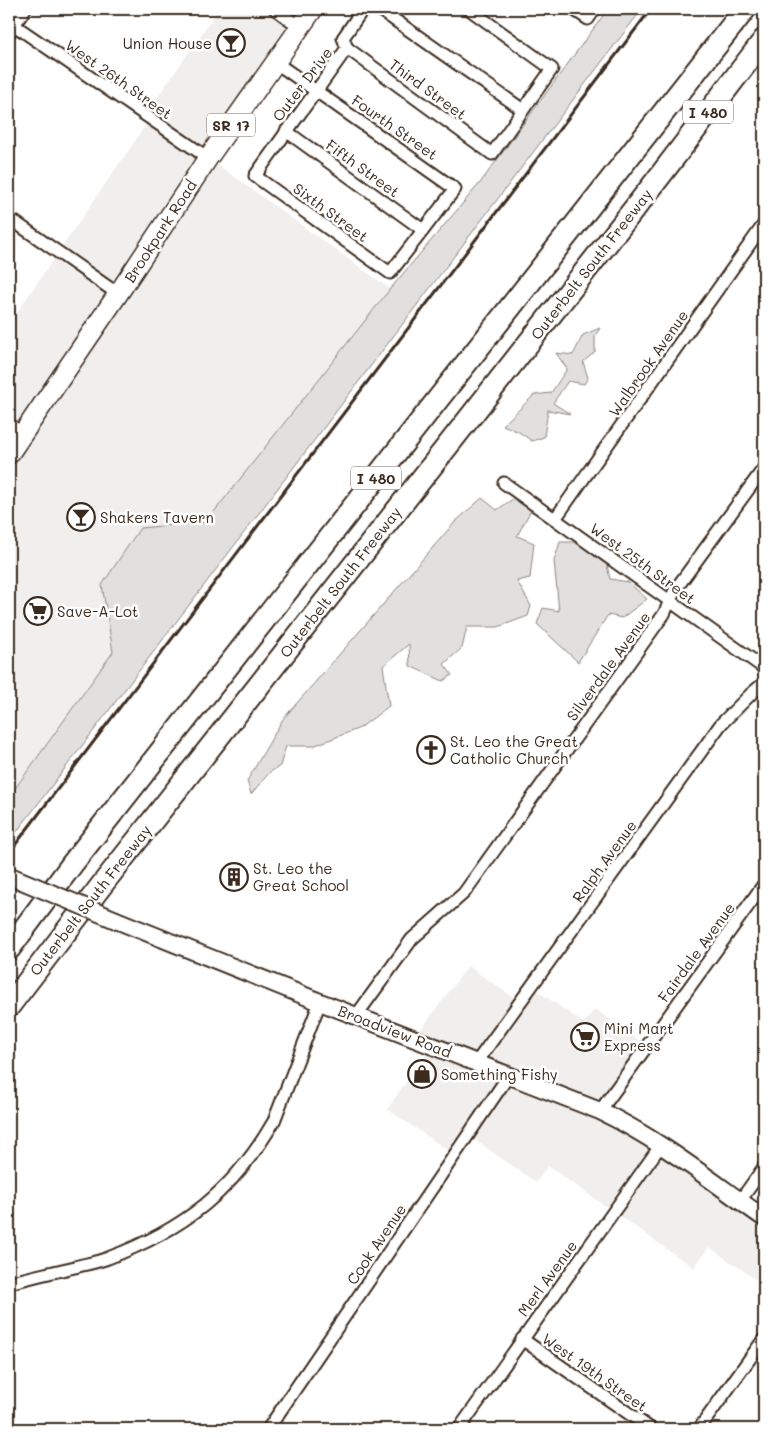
<svg xmlns="http://www.w3.org/2000/svg" width="773" height="1438" font-family="Mali,sans-serif">
  <rect width="100%" height="100%" fill="#fff"/>
  <filter id="ink" filterUnits="userSpaceOnUse"><feTurbulence type="fractalNoise" baseFrequency=".02" numOctaves="2"/><feDisplacementMap in="SourceGraphic" scale="10" xChannelSelector="R" yChannelSelector="G"/><feConvolveMatrix kernelMatrix="1 2 1 2 8 2 1 2 1" color-interpolation-filters="sRGB"/></filter>
  <g filter="url(#ink)">
    <g fill="#f1efee">
      <polygon points="219,9 313,9 208,158 390,289 206,522 140,529 102,585 113,652 9,797 9,324 150,119 145,115"/>
      <polygon points="468,966 520,1002 532,987 584,1023 595,1009 647,1046 600,1111 764,1218 764,1285 709,1247 694,1268 548,1166 536,1182 469,1136 455,1155 387,1109 432,1046 414,1039"/>
    </g>
    <g fill="#e2e0de" stroke="#8e857e">
      <polygon points="608,9 642,9 9,842 9,797 113,652 102,585 140,528 206,522 390,289 480,183"/>
      <polygon points="600,328 595,336 595,352 583,362 588,378 584,384 568,381 553,403 570,414 548,410 544,437 532,441 519,432 503,425 534,395 551,393 567,369 556,353 573,355 583,335"/>
      <polygon points="482,498 497,510 514,498 531,510 517,536 534,543 530,578 517,581 531,606 528,616 498,627 467,627 462,648 444,664 452,675 443,681 410,666 409,644 383,666 389,706 360,728 313,746 286,746 280,766 270,772 251,794 247,781 283,719 455,522"/>
      <polygon points="560,542 576,542 607,565 610,579 628,582 647,599 622,618 608,615 578,662 537,624 543,608 559,611 554,561"/>
    </g>
    <g fill="none" stroke-linecap="round" stroke-linejoin="round">
      <defs>
        <g id="street">
          <polyline points="275,9 300,27"/>
          <polyline points="379,9 523,110"/>
          <polyline points="573,9 588,19 595,9"/>
          <polyline points="14,25 208,158"/>
          <polyline points="9,33 25,9"/>
          <polyline points="347,48 492,154 552,69 469,9"/>
          <path d="M275,62L455,189L390,273L255,176C285,133 317,91 347,48L343,38L363,9"/>
          <polyline points="286,131 423,230"/>
          <polyline points="9,218 118,294"/>
          <polyline points="9,424 23,434"/>
          <polyline points="504,483 764,668"/>
          <polyline points="555,519 764,224"/>
          <polyline points="356,1016 412,939 464,893 664,614 675,590 764,468"/>
          <polyline points="476,1063 721,724 751,694 764,683"/>
          <polyline points="600,1111 764,884"/>
          <polyline points="740,1201 764,1167"/>
          <path d="M9,1283C31,1277 53,1272 75,1267C86,1264 98,1262 108,1258C183,1230 234,1191 274,1121L320,1002"/>
          <polyline points="522,1339 651,1429"/>
          <polyline points="268,1429 509,1075"/>
          <polyline points="459,1429 661,1145"/>
          <polyline points="699,1429 764,1339"/>
        </g>
        <path id="secondary" d="M116,920L320,1002L600,1111C659,1139 711,1181 764,1218"/>
        <polyline id="primary" points="9,454 118,294 208,158 313,9"/>
        <g id="highway">
          <polyline points="9,949 73,863 745,9"/>
          <polyline points="9,1006 101,886 653,185 764,40"/>
        </g>
      </defs>
      <use href="#street" stroke="#3b2a1e" stroke-width="15"/>
      <use href="#secondary" stroke="#3b2a1e" stroke-width="20"/>
      <use href="#primary" stroke="#3b2a1e" stroke-width="22"/>
      <use href="#highway" stroke="#3b2a1e" stroke-width="25"/>
      <use href="#street" stroke="#fff" stroke-width="11"/>
      <use href="#secondary" stroke="#fff" stroke-width="16"/>
      <use href="#primary" stroke="#fff" stroke-width="19"/>
      <use href="#highway" stroke="#fff" stroke-width="21"/>
      <polyline stroke="#3b2a1e" stroke-width="3" points="9,853 651,9"/>
      <defs>
        <polyline id="secondary-bridge" points="10,876 116,920"/>
      </defs>
      <use href="#secondary-bridge" stroke="#3b2a1e" stroke-width="20" stroke-linecap="butt"/>
      <use href="#secondary-bridge" stroke="#fff" stroke-width="16"/>
    </g>
  </g>
  <defs>
    <symbol id="bar-ring" viewBox="-11 -11 22 22"><circle r="9.5" fill="#fff" stroke="#3b2a1e" stroke-width="1.5"/><path d="M-6-5H6L.8 .8V4.5H3.5V6h-7V4.5H-.8V.8Z" fill="#3b2a1e"/></symbol>
    <symbol id="supermarket-ring" viewBox="-11 -11 22 22"><circle r="9.5" fill="#fff" stroke="#3b2a1e" stroke-width="1.5"/><path d="M-6-5.5h2.5l.6 2H6L4.5 2H-2.5L-4.4-4H-6ZM-1.5 3.2a1.3 1.3 0 1 0 .1 0ZM3 3.2a1.3 1.3 0 1 0 .1 0Z" fill="#3b2a1e"/></symbol>
    <symbol id="church-ring" viewBox="-11 -11 22 22"><circle r="9.5" fill="#fff" stroke="#3b2a1e" stroke-width="1.5"/><path d="M-1.2-6h2.4v3.5h3.3v2.4h-3.3V6h-2.4V-.1h-3.3v-2.4h3.3Z" fill="#3b2a1e"/></symbol>
    <symbol id="building-ring" viewBox="-11 -11 22 22"><circle r="9.5" fill="#fff" stroke="#3b2a1e" stroke-width="1.5"/><path d="M-4-6H4V6H1V3H-1V6H-4ZM-2.5-4.3h1.7v1.8h-1.7ZM.8-4.3h1.7v1.8H.8ZM-2.5-1h1.7V.8h-1.7ZM.8-1h1.7V.8H.8Z" fill="#3b2a1e"/></symbol>
    <symbol id="shop-ring" viewBox="-11 -11 22 22"><circle r="9.5" fill="#fff" stroke="#3b2a1e" stroke-width="1.5"/><path d="M-5-2.5h2.3a2.7 3.5 0 0 1 5.4 0H5L5.5 6h-11ZM-1.5-2.5h3a1.5 2.3 0 0 0-3 0Z" fill="#3b2a1e"/></symbol>
  </defs>
  <g fill-rule="evenodd">
    <use href="#bar-ring" x="215" y="27" width="32" height="32"/>
    <use href="#bar-ring" x="65" y="501" width="32" height="32"/>
    <use href="#supermarket-ring" x="22" y="595" width="32" height="32"/>
    <use href="#church-ring" x="415" y="734" width="32" height="32"/>
    <use href="#building-ring" x="218" y="861" width="32" height="32"/>
    <use href="#supermarket-ring" x="569" y="1021" width="32" height="32"/>
    <use href="#shop-ring" x="406" y="1058" width="32" height="32"/>
  </g>
  <g text-anchor="middle" dominant-baseline="central" stroke-width="5" stroke-linejoin="round" paint-order="stroke">
    <g fill="#fff" stroke="#766a62" stroke-width="1">
      <rect x="683" y="100.5" width="50" height="23" rx="4"/>
      <rect x="207" y="113.5" width="48" height="23" rx="4"/>
      <rect x="351" y="466.5" width="50" height="23" rx="4"/>
    </g>
    <g font-size="14" font-weight="bold" fill="#3b2a1e">
      <text x="708" y="112">I 480</text>
      <text x="231" y="125">SR 17</text>
      <text x="376" y="478">I 480</text>
    </g>
    <g font-size="15" fill="#3b2a1e" stroke="#fff" text-anchor="start">
      <text x="212" y="43" text-anchor="end">Union House</text>
      <text x="100" y="517">Shakers Tavern</text>
      <text x="57" y="611">Save-A-Lot</text>
      <text x="450" y="741">St. Leo the Great<tspan x="450" dy="17">Catholic Church</tspan></text>
      <text x="253" y="868">St. Leo the<tspan x="253" dy="17">Great School</tspan></text>
      <text x="604" y="1028">Mini Mart<tspan x="604" dy="17">Express</tspan></text>
      <text x="441" y="1074">Something Fishy</text>
    </g>
    <g font-size="15" fill="#3b2a1e" stroke="#fff">
      <text transform="translate(119 79) rotate(35)">West 26th Street</text>
      <text transform="translate(302 84) rotate(-53)">Outer Drive</text>
      <text transform="translate(428 89) rotate(36)">Third Street</text>
      <text transform="translate(395 127) rotate(35)">Fourth Street</text>
      <text transform="translate(363 168) rotate(36)">Fifth Street</text>
      <text transform="translate(331 212) rotate(36)">Sixth Street</text>
      <text transform="translate(160 231) rotate(-57)">Brookpark Road</text>
      <text transform="translate(591 264) rotate(-52)">Outerbelt South Freeway</text>
      <text transform="translate(648 363) rotate(-55)">Walbrook Avenue</text>
      <text transform="translate(643 563) rotate(36)">West 25th Street</text>
      <text transform="translate(340 582) rotate(-52)">Outerbelt South Freeway</text>
      <text transform="translate(608 666) rotate(-54)">Silverdale Avenue</text>
      <text transform="translate(604 861) rotate(-54)">Ralph Avenue</text>
      <text transform="translate(90 900) rotate(-52)">Outerbelt South Freeway</text>
      <text transform="translate(696 952) rotate(-54)">Fairdale Avenue</text>
      <text transform="translate(395 1031) rotate(21)">Broadview Road</text>
      <text transform="translate(376 1244) rotate(-56)">Cook Avenue</text>
      <text transform="translate(547 1278) rotate(-54)">Merl Avenue</text>
      <text transform="translate(595 1372) rotate(35)">West 19th Street</text>
    </g>
  </g>
  <rect width="773" height="1438" fill="none" stroke="#fff" stroke-width="30"/>
  <rect x="15" y="15" width="743" height="1408" fill="none" stroke="#3b2a1e" stroke-width="2" filter="url(#ink)"/>
</svg>
